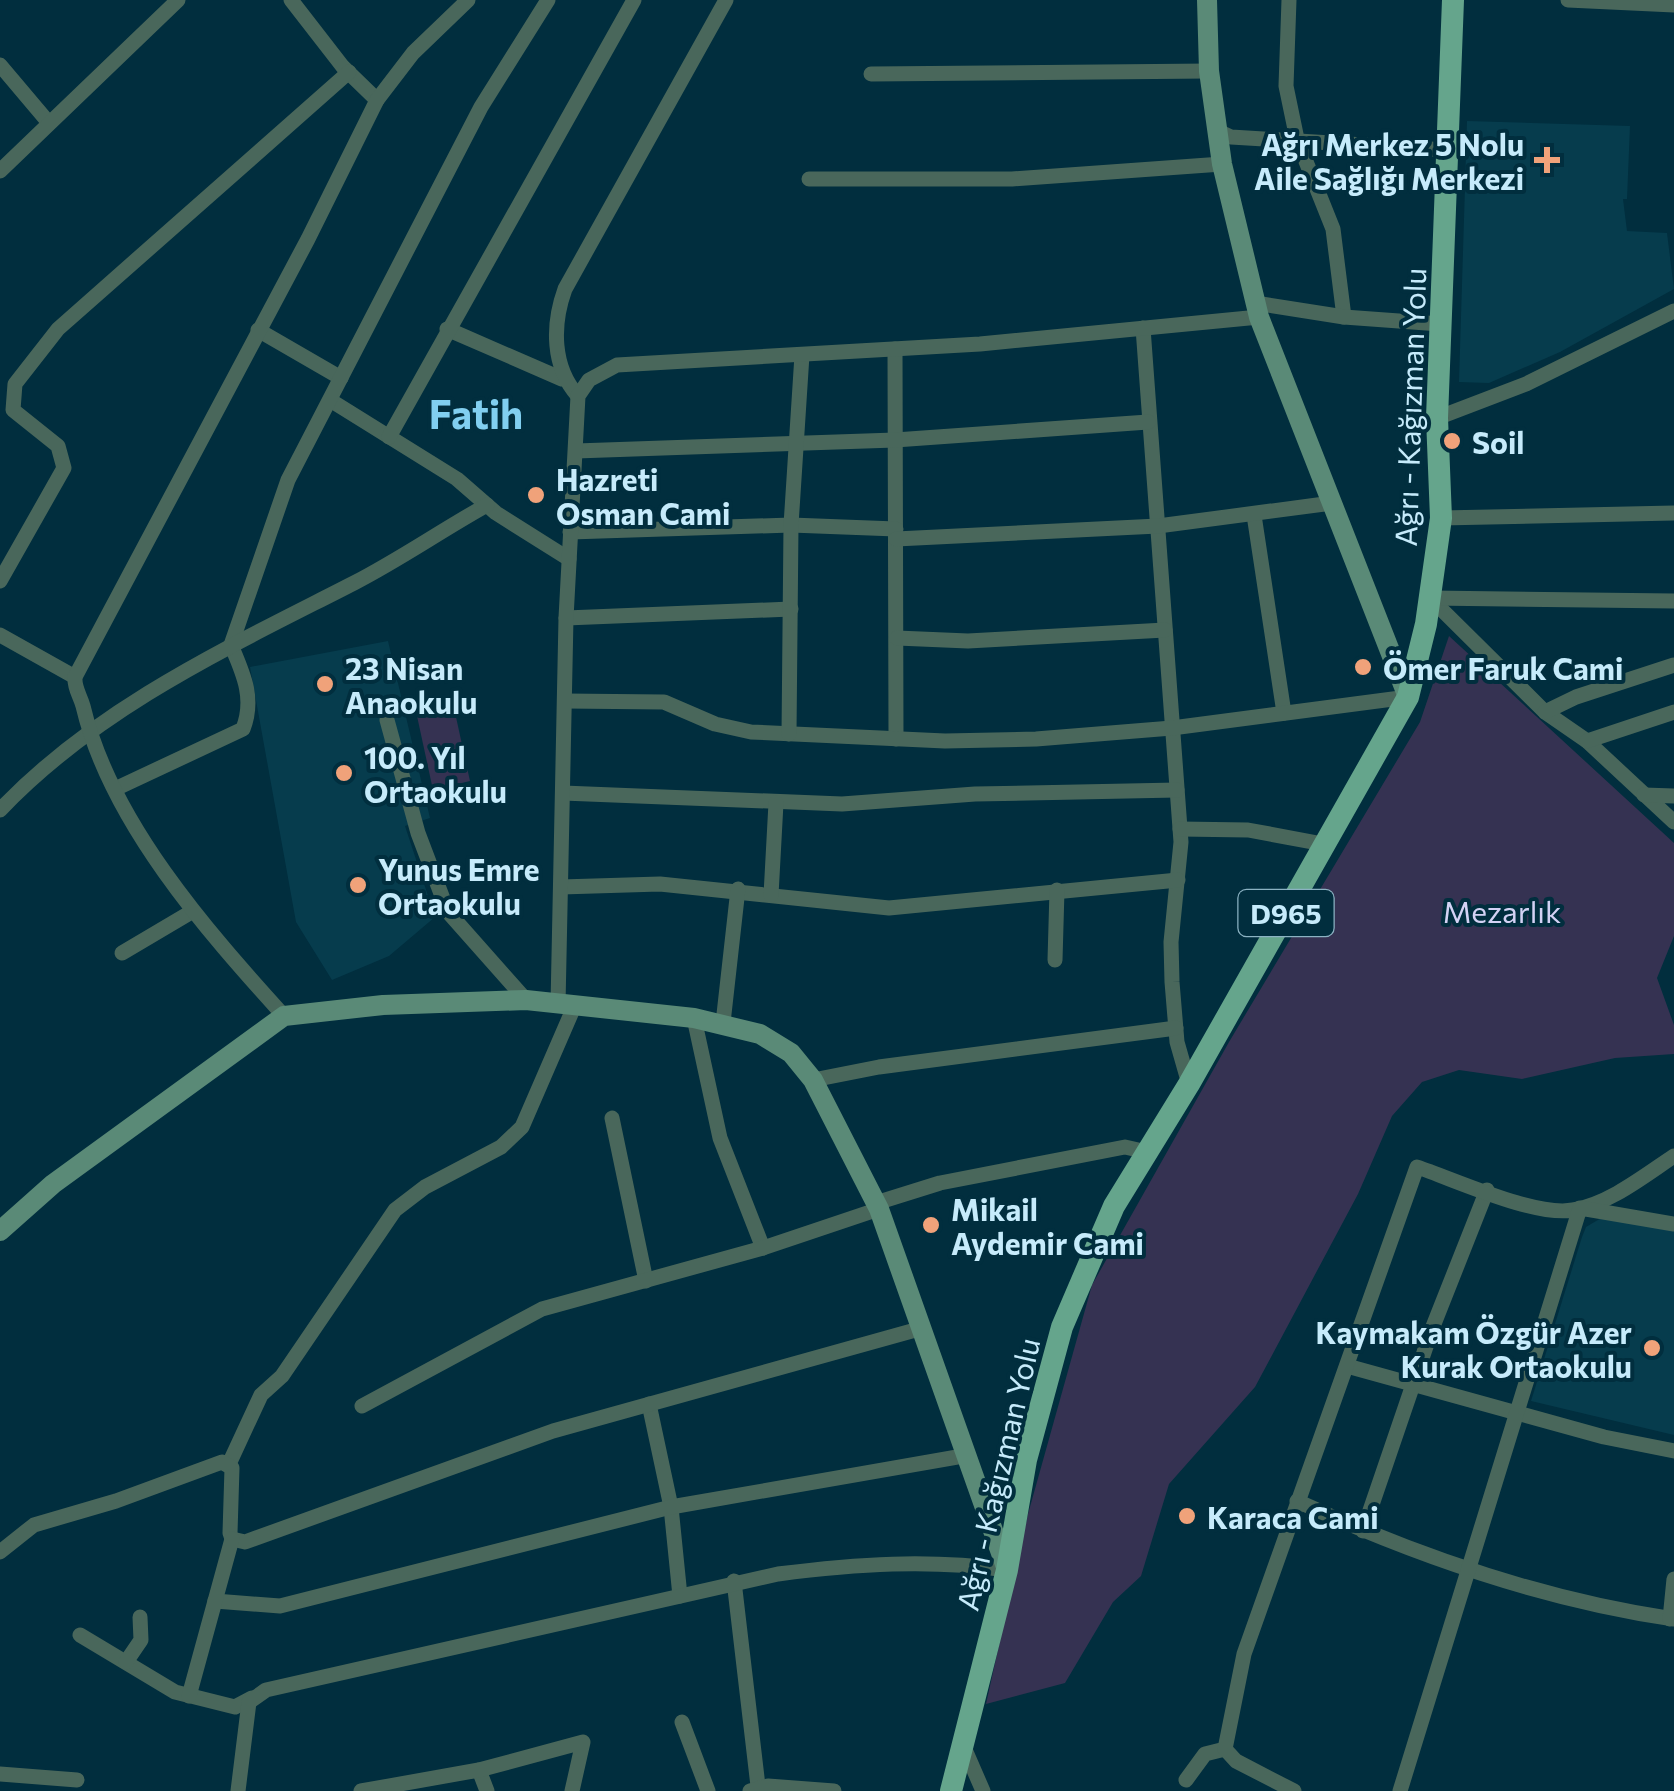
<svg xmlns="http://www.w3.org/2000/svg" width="1674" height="1791" font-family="Commissioner,sans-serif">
  <rect width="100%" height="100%" fill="#012e3e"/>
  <g fill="#063c4d">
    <polygon points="1467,121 1630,126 1627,199 1623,199 1627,231 1667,233 1674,289 1560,352 1489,383 1459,382"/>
    <polygon points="388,641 430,818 405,826 435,917 389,956 332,980 296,922 250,667"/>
    <polygon points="1608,1214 1674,1229 1674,1435 1531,1401 1582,1237 1586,1227"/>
  </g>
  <g fill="#353252">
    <polygon points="1449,636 1674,843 1674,936 1657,978 1674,1025 1674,1054 1615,1058 1522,1079 1459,1070 1422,1082 1392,1116 1358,1194 1255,1387 1169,1484 1141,1576 1113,1602 1065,1683 986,1704 1028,1514 1092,1285 1229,1042 1420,722"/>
    <polygon points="454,708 470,781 433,790 417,716"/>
  </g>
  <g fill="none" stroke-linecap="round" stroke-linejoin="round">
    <g stroke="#49675b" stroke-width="15">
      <polyline points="291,0 343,67 377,100"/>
      <polyline points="1289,0 1286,86 1297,139 1333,229 1344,317"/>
      <polyline points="1568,0 1674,5"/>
      <polyline points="0,65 49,123"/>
      <polyline points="871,74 1209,71"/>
      <polyline points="1218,131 1231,137 1447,150"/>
      <polyline points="0,171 178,0"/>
      <polyline points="809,179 1012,179 1222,164"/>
      <polyline points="1255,303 1344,317 1440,324"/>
      <polyline points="1143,328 1181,842 1171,942 1172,982 1177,1042 1189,1084"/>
      <polyline points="447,329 562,379"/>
      <polyline points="258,330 341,378"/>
      <polyline points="895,349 896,739"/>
      <path d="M578,396C552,367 552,325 565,289L726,0"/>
      <polyline points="330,400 457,479 496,513 569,559"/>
      <polyline points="1437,418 1526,384 1674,311"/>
      <polyline points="389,437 634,0"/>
      <polyline points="576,451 895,440 1148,422"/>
      <polyline points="1254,515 1284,713"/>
      <polyline points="1441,518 1674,513"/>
      <polyline points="570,532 791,525 896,529"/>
      <polyline points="896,539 1158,526 1332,503"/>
      <polyline points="0,581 64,468 58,446 13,410 15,384 58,329 349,72"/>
      <polyline points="1430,598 1545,712 1587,741 1674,822"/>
      <polyline points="1430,598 1674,601"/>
      <polyline points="566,618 791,609"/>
      <polyline points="0,635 75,677"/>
      <polyline points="897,638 968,641 1165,630"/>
      <polyline points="565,701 664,702 715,724 751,732 945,741 1036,739 1172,728 1408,697"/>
      <polyline points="1545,712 1576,697 1674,665"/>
      <polyline points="387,720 418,833 448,912 526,1000"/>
      <polyline points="789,734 791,525 802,355"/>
      <polyline points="1587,741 1674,712"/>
      <path d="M115,789L243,729C255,698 243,673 231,645L288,480L481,107L548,0"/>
      <polyline points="563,793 842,804 975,794 1177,790"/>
      <polyline points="1644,795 1674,796"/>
      <path d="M0,810C98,707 229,647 354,583C399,560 442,530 487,505"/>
      <polyline points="1180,829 1248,830 1323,844"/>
      <polyline points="561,887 660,884 889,908 1178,880"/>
      <polyline points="771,895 776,803"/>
      <polyline points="122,953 193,911"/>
      <polyline points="1055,960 1057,890"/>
      <polyline points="558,1005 566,618 578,396 589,380 617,365 980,344 1259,317"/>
      <path d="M284,1016C206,930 110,821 83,706C80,695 74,688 75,677L308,239L377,100L413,53L468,0"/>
      <polyline points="694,1018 720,1138 763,1248"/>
      <polyline points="723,1023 738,889"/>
      <polyline points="813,1080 879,1067 1176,1028"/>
      <polyline points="612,1118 646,1281"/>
      <polyline points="876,1203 940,1183 1125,1147 1147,1152"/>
      <polyline points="1347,1366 1604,1437 1674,1451"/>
      <polyline points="649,1404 671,1507 680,1596"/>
      <polyline points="362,1406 542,1309 763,1248 879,1209"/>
      <polyline points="229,1464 261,1395 282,1376 395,1210 425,1187 501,1147 522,1127 574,1007"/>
      <path d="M1297,1501C1417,1556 1542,1600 1674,1619"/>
      <polyline points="1363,1531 1432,1329 1487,1190"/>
      <polyline points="0,1552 34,1525 116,1501 222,1462 232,1468 230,1533 232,1539 245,1542 553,1431 919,1329"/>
      <polyline points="734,1581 758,1786"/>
      <polyline points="215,1601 280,1606 671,1507 963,1456"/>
      <polyline points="1670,1619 1674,1579"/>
      <polyline points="80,1635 175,1692 235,1707 252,1698"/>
      <polyline points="126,1662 141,1640 140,1617"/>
      <polyline points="189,1696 232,1539"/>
      <polyline points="682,1722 708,1791"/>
      <polyline points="963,1745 983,1791"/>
      <polyline points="479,1770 487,1791"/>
      <polyline points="0,1774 77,1780"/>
      <polyline points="1186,1780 1205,1754 1225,1749"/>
      <path d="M238,1791L249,1702L266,1690L778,1574C856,1564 929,1559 1007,1570"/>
      <polyline points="361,1791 479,1770 583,1742 572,1791"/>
      <polyline points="750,1791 768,1786 834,1791"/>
      <path d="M1294,1791L1236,1761L1225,1749L1244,1654L1417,1167C1456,1180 1535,1217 1573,1210C1609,1204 1644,1176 1674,1156"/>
      <polyline points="1400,1791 1580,1208 1674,1224"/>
    </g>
    <g stroke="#5a8a77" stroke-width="20">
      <polyline points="1207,0 1209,71 1222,164 1259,317 1408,697"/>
      <polyline points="0,1231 53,1184 284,1016 383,1005 526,1000 694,1018 760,1034 791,1053 813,1080 879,1209 1007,1570"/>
    </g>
    <polyline stroke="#65a58c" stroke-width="22" points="951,1791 1007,1570 1026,1460 1062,1327 1114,1206 1189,1084 1408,697 1426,624 1441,518 1437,418 1453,0"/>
  </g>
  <g fill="#f0a27a" stroke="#012e3e" stroke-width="4">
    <path d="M1542 145h10v10h10v10h-10v10h-10v-10h-10v-10h10z"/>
    <circle cx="1452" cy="441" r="10"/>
    <circle cx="536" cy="495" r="10"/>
    <circle cx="1363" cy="667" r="10"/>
    <circle cx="325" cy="684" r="10"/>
    <circle cx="344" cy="773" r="10"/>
    <circle cx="358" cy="885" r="10"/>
    <circle cx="931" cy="1225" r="10"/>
    <circle cx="1652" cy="1348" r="10"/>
    <circle cx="1187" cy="1516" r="10"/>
  </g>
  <g text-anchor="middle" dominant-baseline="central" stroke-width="8" stroke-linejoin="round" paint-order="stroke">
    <rect fill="#012e3e" stroke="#8bb2c2" stroke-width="2.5" x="1238.5" y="890" width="95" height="46" rx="8"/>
    <g font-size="28" font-weight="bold" fill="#c6ebfb">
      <text x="1286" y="913">D965</text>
    </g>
    <g font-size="30" font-weight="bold" fill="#c6ebfb" stroke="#012e3e" text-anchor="start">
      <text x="1524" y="143" text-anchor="end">Ağrı Merkez 5 Nolu<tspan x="1524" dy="34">Aile Sağlığı Merkezi</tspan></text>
      <text x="1472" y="441">Soil</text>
      <text x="556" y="478">Hazreti<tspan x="556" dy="34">Osman Cami</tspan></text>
      <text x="345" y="667">23 Nisan<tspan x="345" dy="34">Anaokulu</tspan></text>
      <text x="1383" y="667">Ömer Faruk Cami</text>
      <text x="364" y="756">100. Yıl<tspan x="364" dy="34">Ortaokulu</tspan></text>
      <text x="378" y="868">Yunus Emre<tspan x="378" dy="34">Ortaokulu</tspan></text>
      <text x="951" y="1208">Mikail<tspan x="951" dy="34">Aydemir Cami</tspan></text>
      <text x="1632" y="1331" text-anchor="end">Kaymakam Özgür Azer<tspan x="1632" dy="34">Kurak Ortaokulu</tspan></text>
      <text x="1207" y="1516">Karaca Cami</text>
    </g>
    <g font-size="30" fill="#c6ebfb" stroke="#012e3e">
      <text transform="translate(1409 407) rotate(-88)">Ağrı - Kağızman Yolu</text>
      <text transform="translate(997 1474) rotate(-77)">Ağrı - Kağızman Yolu</text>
    </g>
    <g font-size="30" fill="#d3d2f4" stroke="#012e3e">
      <text x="1502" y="910">Mezarlık</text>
    </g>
    <g font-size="40" font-weight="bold" fill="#81cff0" stroke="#012e3e">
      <text x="476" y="412">Fatih</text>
    </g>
  </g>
</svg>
